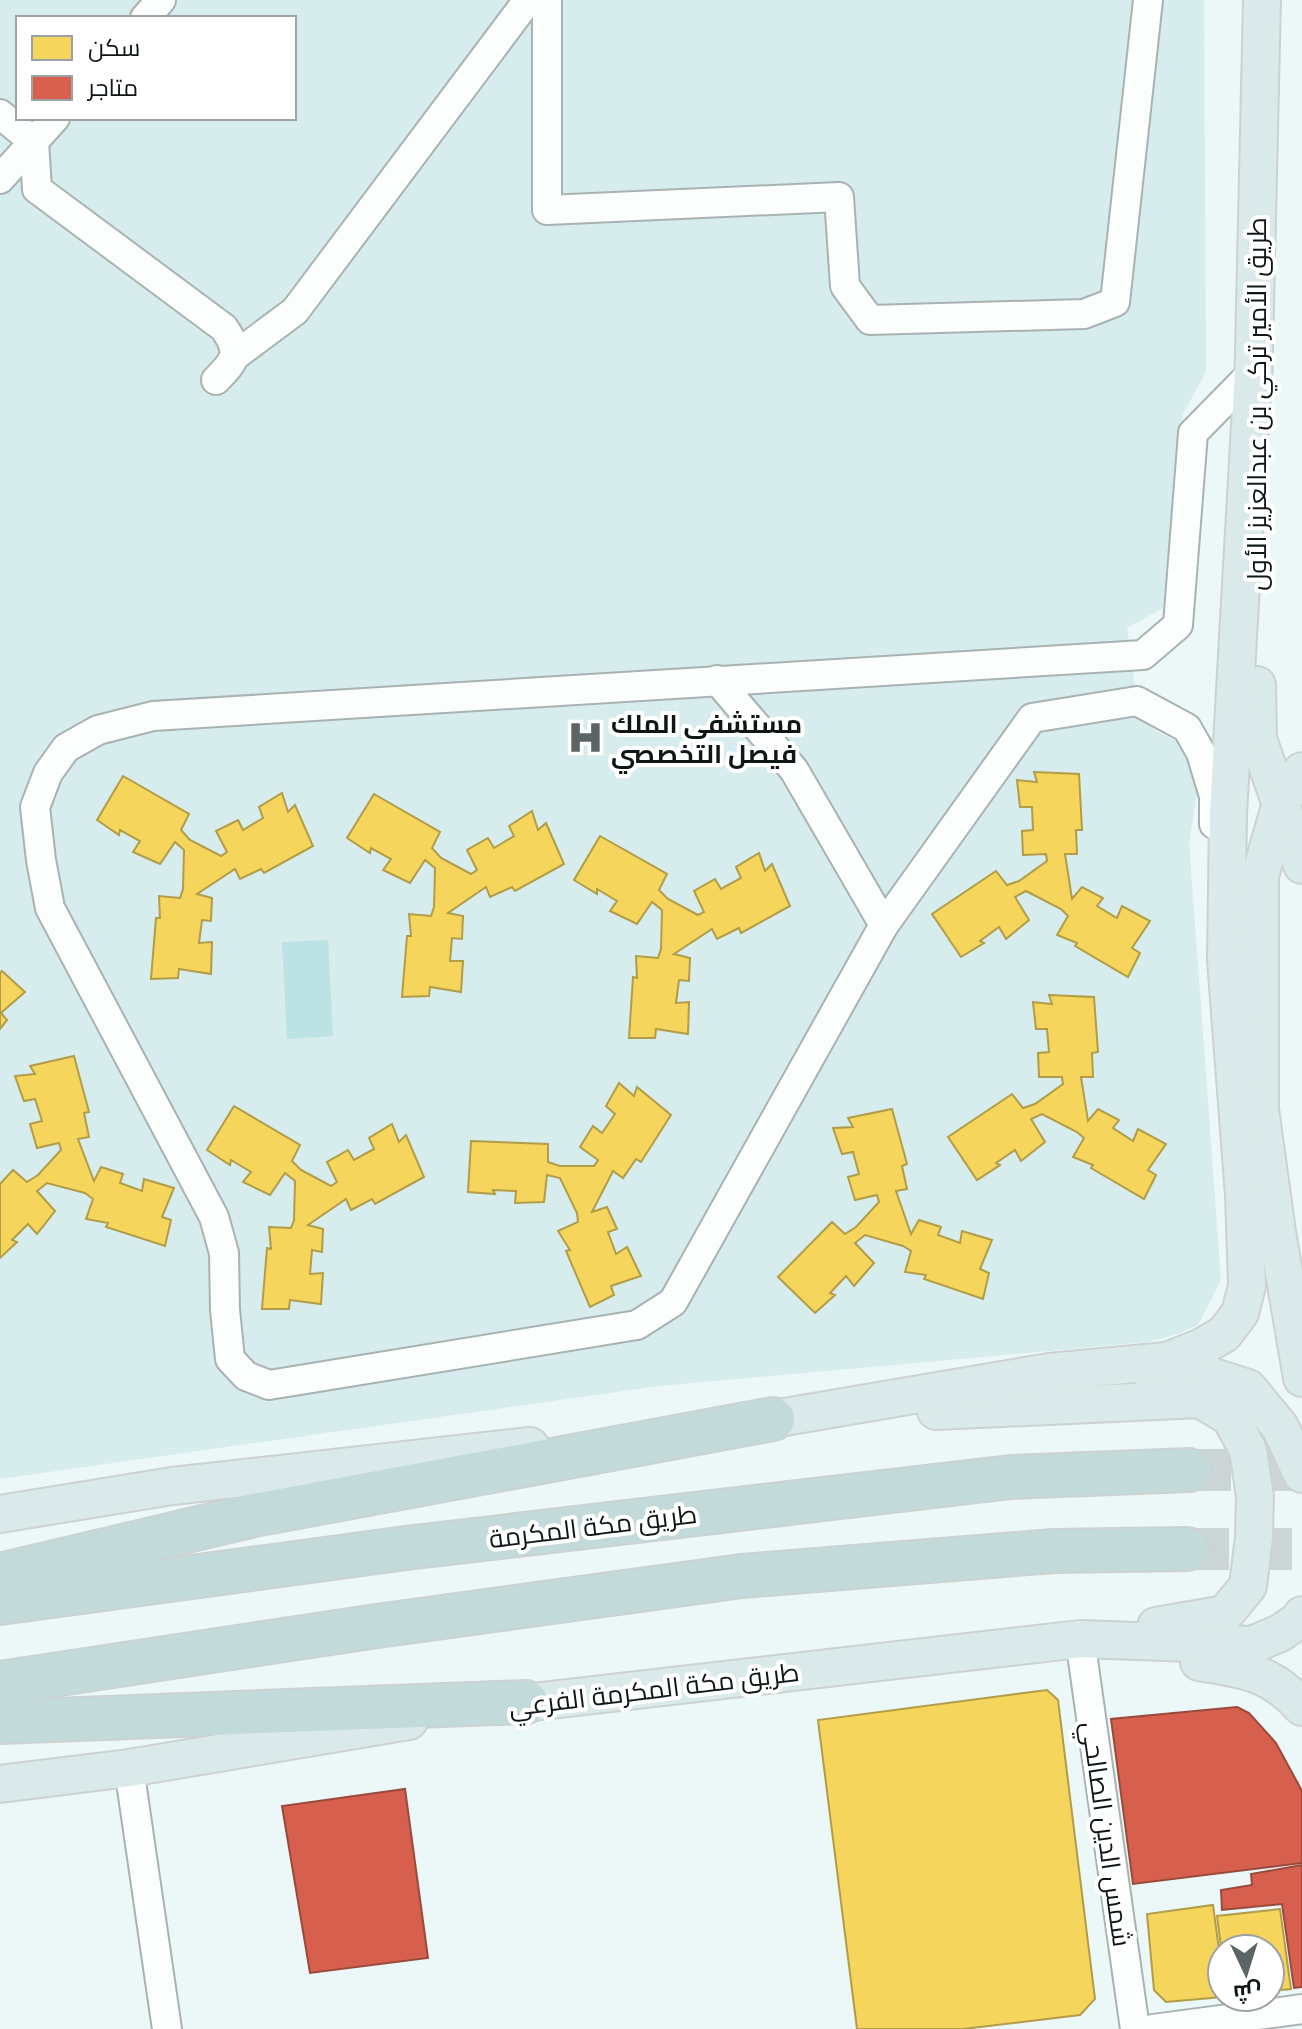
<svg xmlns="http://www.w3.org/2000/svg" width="1302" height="2029" font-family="'Public Sans',Cairo,sans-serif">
  <rect width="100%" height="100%" fill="#ecf7f7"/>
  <path fill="#d7ecec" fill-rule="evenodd" d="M0,0H1204L1206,372L1183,414L1170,604L1127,628L1137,701L1153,729L1186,746L1199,782L1189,842L1221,1280L1198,1325L1178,1334L1148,1342L659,1386L0,1479ZM18,18H294V118H18Z"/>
  <polygon fill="#bce2e3" points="328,940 333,1036 287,1039 282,942"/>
  <g fill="#f6d55c" stroke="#b19c47" stroke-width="2">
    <polygon points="1034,772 1079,774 1082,830 1076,830 1077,854 1065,854 1072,899 1082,887 1103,898 1097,906 1117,918 1122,906 1150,921 1132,948 1140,953 1128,977 1075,946 1077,943 1057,935 1068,916 1061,909 1026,891 1015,897 1029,920 1006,939 999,927 980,941 984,943 961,957 932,914 996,871 1007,885 1019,881 1047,861 1046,854 1023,855 1022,831 1033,830 1032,807 1020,807 1017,780 1037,782"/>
    <polygon points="123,776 189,814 181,830 190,840 221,856 227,852 216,831 238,820 243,830 263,818 259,807 282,793 288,812 295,805 313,846 264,873 261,869 240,879 235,869 197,894 212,898 211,921 202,920 199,943 212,942 211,974 179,969 178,978 151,979 156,918 160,918 159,896 180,898 183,889 184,850 175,842 160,864 133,852 140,841 120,830 119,835 97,820"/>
    <polygon points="374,794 440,832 432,848 441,858 471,874 477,870 467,850 488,838 494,848 514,836 509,826 532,811 538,830 546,823 564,864 515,891 512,887 490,897 486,887 448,913 463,916 462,939 452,938 450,961 463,961 461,992 430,987 429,996 402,997 407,936 411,936 409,914 431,916 434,907 435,868 425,860 410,883 383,870 391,859 371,848 370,853 347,838"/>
    <polygon points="600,836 667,874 659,890 668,899 698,915 704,912 694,891 715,879 721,889 741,878 736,867 759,853 765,871 772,864 790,906 741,933 739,928 717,939 712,929 674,954 690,958 689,981 679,980 676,1003 689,1002 688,1034 656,1029 655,1038 629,1038 633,977 637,978 636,956 658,958 661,949 662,910 652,902 637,924 610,911 617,901 597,889 597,894 574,880"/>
    <polygon points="2,971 25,992 1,1013 7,1020 0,1029 0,973"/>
    <polygon points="1049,995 1094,997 1098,1052 1092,1053 1093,1077 1081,1077 1088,1121 1098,1109 1119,1120 1113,1128 1133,1141 1138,1129 1166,1144 1148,1170 1156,1175 1144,1199 1091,1168 1093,1165 1073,1157 1084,1138 1077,1132 1042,1114 1031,1119 1045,1142 1021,1161 1015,1150 996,1163 1000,1165 977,1180 948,1137 1012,1094 1023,1108 1035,1104 1063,1084 1062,1077 1039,1077 1038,1053 1049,1052 1047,1029 1036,1029 1033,1002 1052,1004"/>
    <polygon points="74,1056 89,1112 84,1113 89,1137 78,1139 94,1181 101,1167 123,1174 120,1183 142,1191 144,1179 174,1188 162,1217 171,1220 165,1246 106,1227 108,1223 86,1219 93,1199 85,1193 47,1183 37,1191 55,1211 37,1234 28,1224 12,1240 17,1242 0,1258 0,1184 13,1170 27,1182 38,1175 61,1150 59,1143 37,1148 30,1124 42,1121 35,1099 24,1101 15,1076 35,1074 30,1066"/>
    <polygon points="619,1083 634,1096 637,1087 671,1115 641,1162 636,1159 623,1178 613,1171 592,1212 607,1207 617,1229 608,1232 616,1254 627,1247 641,1276 611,1286 614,1295 590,1307 566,1251 570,1250 558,1231 578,1222 577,1213 560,1178 547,1175 544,1202 515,1203 516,1191 493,1190 495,1194 468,1192 471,1141 548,1144 548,1162 560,1166 594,1166 598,1160 580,1147 593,1126 602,1133 615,1114 606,1106"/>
    <polygon points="234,1106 300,1145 292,1161 301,1170 331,1186 337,1182 327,1162 348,1150 354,1160 374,1149 369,1138 392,1124 399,1142 406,1135 424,1177 375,1204 372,1199 351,1210 346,1199 308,1225 323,1229 322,1252 312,1250 310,1274 323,1273 321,1304 290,1300 289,1309 262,1309 267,1248 271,1249 269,1227 291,1228 294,1220 295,1181 285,1173 270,1195 243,1182 251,1172 231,1160 230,1165 207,1150"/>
    <polygon points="892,1109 907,1164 902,1166 907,1189 896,1191 911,1234 919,1220 941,1227 938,1235 960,1243 962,1231 992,1240 980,1269 989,1273 983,1299 924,1279 926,1275 905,1272 911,1251 903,1246 865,1235 855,1243 874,1263 854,1286 846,1276 830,1293 835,1295 815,1313 778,1277 832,1222 845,1234 856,1227 879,1202 877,1195 855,1200 848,1177 859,1174 853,1152 842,1154 833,1128 853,1127 848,1118"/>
    <polygon points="1047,1690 1058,1700 1095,1999 1080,2015 963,2029 857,2029 818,1720"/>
    <polygon points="1213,1905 1222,1972 1222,1997 1166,2002 1154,1990 1147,1914"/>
    <polygon points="1280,1909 1291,1989 1270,1991 1270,1949 1222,1949 1222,1955 1217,1916"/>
  </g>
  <g fill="#d6604d" stroke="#9a4a3c" stroke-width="2">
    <polygon points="1237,1707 1249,1713 1276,1743 1302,1791 1302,1863 1133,1884 1111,1719"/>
    <polygon points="405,1789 428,1958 310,1973 282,1806"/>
    <polygon points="1302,1865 1302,1987 1294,1988 1282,1904 1222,1910 1221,1890 1252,1885 1251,1874"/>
  </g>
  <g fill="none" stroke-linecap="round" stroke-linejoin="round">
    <g stroke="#cbd5d5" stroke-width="42" stroke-dasharray="42 21" stroke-linecap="butt">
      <polyline points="1189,1470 1302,1470"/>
      <polyline points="1187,1549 1302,1549"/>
    </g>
    <defs>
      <g id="minor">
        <polyline points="547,0 547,210 839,197 845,286 870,320 1084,314 1115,302 1148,0"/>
        <polyline points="145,18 161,0"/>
        <path d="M0,114L34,142L37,189L224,328C241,353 236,360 216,380"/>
        <polyline points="0,179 55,118"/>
        <polyline points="236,355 295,311 528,0"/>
        <polyline points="717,680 794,770 884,925"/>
        <polyline points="1214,824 1214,796 1201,753 1187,728 1137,701 1032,718 884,925 673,1302 637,1325 269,1385 246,1376 230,1359 225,1310 224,1253 214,1217 50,908 41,860 35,807 48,773 66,748 98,730 153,716 1143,655 1178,625 1193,433 1253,372"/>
        <polyline points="1080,1639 1135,2029"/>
        <polyline points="129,1768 167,2029"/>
        <polyline points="1153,2029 1302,2009"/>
      </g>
      <g id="major">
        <polyline points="1253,394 1262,0"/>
        <polyline points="1257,685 1258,739 1302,865"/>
        <polyline points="1302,771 1281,803 1260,876 1260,1109 1277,1232 1302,1378"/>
        <polyline points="1154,1379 1201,1373 1248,1388 1280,1427 1302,1474"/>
        <polyline points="936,1411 1200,1399 1230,1417 1248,1450 1255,1496 1254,1537 1248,1586 1225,1614 1156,1626"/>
        <polyline points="773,1419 1049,1372 1167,1361 1202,1347 1224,1334 1240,1313 1247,1286 1244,1195 1226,960 1228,814 1253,372"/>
        <polyline points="0,1514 172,1486 530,1446"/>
        <path d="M1199,1662C1245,1670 1269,1671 1302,1707"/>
        <polyline points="499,1706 1080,1639 1252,1645 1280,1633 1298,1621 1302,1615"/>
        <polyline points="0,1784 129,1768 409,1721"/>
      </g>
      <g id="highway">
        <polyline points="0,1575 254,1515 773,1419"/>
        <polyline points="0,1603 406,1548 1011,1477 1189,1470"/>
        <polyline points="0,1683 370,1627 742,1576 1054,1551 1187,1549"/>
        <polyline points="0,1722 526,1702"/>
      </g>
    </defs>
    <use href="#minor" stroke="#a9b2b2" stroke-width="32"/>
    <use href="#major" stroke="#ccd2d2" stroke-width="40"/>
    <use href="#highway" stroke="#ccd2d2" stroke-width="46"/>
    <use href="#minor" stroke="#fcfefe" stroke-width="28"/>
    <use href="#major" stroke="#dae9e9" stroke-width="36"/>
    <use href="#highway" stroke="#c3dadb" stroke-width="42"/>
  </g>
  <defs>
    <symbol id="hospital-bare" viewBox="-9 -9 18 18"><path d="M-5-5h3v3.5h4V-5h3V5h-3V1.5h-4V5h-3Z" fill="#5c6565" stroke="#fff" stroke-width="2.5" paint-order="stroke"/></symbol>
  </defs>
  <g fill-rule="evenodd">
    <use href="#hospital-bare" x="560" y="712" width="51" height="51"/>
  </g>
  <g text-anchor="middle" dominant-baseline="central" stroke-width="8" stroke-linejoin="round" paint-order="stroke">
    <g font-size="26" fill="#0f1616" stroke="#fff">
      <text transform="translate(1256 404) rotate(-90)">طريق الأمير تركي بن عبدالعزيز الأول</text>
      <text transform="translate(593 1526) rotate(-7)">طريق مكة المكرمة</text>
      <text transform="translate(654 1689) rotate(-7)">طريق مكة المكرمة الفرعي</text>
      <text transform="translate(1107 1834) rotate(82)">شمس الدين الصالحي</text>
    </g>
    <g font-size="26" font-weight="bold" fill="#0f1616" stroke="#fff" text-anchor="start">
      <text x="611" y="723">مستشفى الملك<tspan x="611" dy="30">فيصل التخصصي</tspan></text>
    </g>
  </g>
  <rect x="16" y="16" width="280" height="104" fill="#ffffff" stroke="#9fa2a2" stroke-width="2"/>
  <rect x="32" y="36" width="40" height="24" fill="#f6d55c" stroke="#9fa2a2" stroke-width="2"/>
  <text x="88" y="56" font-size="24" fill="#0f1616">سكن</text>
  <rect x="32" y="76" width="40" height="24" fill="#d6604d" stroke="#9fa2a2" stroke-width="2"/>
  <text x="88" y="96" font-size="24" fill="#0f1616">متاجر</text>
  <g transform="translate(1246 1973) rotate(176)"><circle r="38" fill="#ffffff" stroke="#9fa2a2" stroke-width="2"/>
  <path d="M0-6L14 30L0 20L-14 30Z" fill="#5c6565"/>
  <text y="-12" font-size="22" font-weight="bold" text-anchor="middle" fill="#0f1616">ش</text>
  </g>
</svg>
